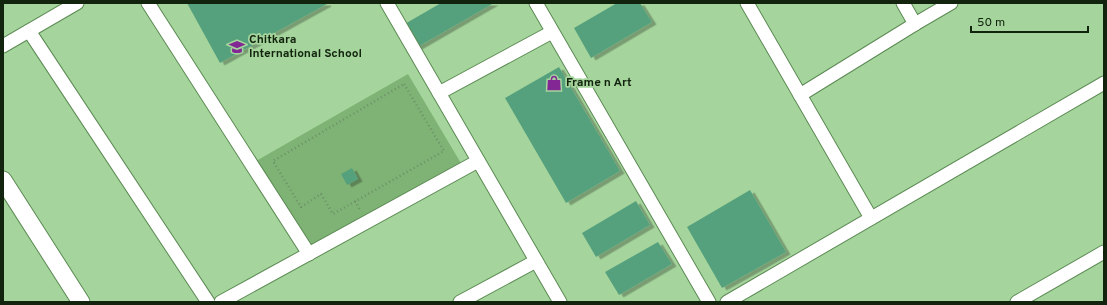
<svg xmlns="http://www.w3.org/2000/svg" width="1107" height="305" font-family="Overpass,sans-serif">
  <defs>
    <filter id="shadow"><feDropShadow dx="4.5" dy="2.5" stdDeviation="0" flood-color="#0004"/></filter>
  </defs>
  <rect width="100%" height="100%" fill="#a5d59c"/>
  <polygon fill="#7fb375" points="408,74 462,165 313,247 256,161"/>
  <g fill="#57a17d" filter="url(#shadow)">
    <polygon points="187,3 326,3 327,4 220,63"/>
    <polygon points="441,3 494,3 416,48 403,25"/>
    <polygon points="617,3 640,3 652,22 591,58 574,28"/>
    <polygon points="559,67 620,171 566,203 505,98"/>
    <polygon points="352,168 358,179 347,185 341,174"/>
    <polygon points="750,190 786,252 722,288 687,227"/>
    <polygon points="636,201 650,225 596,257 582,233"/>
    <polygon points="658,242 672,264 619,295 605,272"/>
  </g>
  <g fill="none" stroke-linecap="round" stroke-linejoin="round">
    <defs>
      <g id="minor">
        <polyline points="148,3 309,254"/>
        <polyline points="387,3 560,302"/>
        <polyline points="536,3 709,302"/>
        <polyline points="747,3 871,218"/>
        <polyline points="903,3 915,24"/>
        <polyline points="29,31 208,302"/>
        <polyline points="3,46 77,3"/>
        <polyline points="439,93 552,32"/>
        <polyline points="800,95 915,24 951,3"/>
        <polyline points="221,302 478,161"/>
        <polyline points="460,302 536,261"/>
        <polyline points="727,302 1104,83"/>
        <polyline points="1017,302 1104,252"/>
      </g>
      <polyline id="tertiary" points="3,180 81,302"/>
    </defs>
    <use href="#minor" stroke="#5c8a54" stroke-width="15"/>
    <use href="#tertiary" stroke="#5c8a54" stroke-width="19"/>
    <g stroke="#6c9065" stroke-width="2.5" stroke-dasharray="1 3" stroke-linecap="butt">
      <polygon points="404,84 444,151 333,214 321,194 301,207 273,161"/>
      <polyline points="355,201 360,210"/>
    </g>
    <use href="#minor" stroke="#fff" stroke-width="13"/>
    <use href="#tertiary" stroke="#fff" stroke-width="17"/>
  </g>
  <defs>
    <symbol id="school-bare" viewBox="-9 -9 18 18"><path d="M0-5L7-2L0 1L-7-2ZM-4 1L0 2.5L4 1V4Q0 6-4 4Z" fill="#822794" stroke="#a5d59c" stroke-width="2.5" paint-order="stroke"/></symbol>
    <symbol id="shop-bare" viewBox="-9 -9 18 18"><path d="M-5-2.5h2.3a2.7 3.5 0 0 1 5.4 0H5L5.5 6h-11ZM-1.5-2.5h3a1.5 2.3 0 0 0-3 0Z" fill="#822794" stroke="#a5d59c" stroke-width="2.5" paint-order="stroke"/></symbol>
  </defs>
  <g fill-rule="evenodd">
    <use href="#school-bare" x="226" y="36" width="22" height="22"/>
    <use href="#shop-bare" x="543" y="72" width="22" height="22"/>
  </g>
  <g text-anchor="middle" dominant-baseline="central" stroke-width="3.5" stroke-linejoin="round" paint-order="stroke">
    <g font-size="12" font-weight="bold" fill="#12240e" stroke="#a5d59c" text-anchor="start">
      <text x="249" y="40">Chitkara<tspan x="249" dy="14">International School</tspan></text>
      <text x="566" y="83">Frame n Art</text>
    </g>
  </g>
  <rect width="1107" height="305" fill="none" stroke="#12240e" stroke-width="8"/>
  <path d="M971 26v6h117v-6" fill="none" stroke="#12240e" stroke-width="2"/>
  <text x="977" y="26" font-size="12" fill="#12240e" stroke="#a5d59c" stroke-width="3" paint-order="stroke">50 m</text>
</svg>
